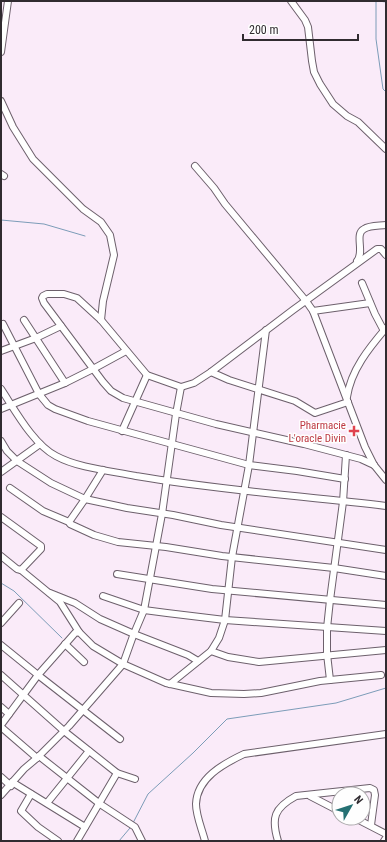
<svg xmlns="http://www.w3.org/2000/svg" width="387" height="842" font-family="'Roboto Condensed',sans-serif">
  <rect width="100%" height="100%" fill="#faebf9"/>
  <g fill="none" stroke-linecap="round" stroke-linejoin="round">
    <g stroke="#7c9cb8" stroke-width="1">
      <polyline points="376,1 376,39 383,89 386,92"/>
      <polyline points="378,1 386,2"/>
      <polyline points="1,220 44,224 85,236"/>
      <polyline points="1,583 14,591 62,638"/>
      <polyline points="133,823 148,794 193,753 227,719 336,703 386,688"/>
      <polyline points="119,841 130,828"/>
    </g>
    <defs>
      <g id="minor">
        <polyline points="291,1 305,20 308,27 312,61 314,72 320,84 333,104 347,116 358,122 386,149"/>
        <polyline points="1,52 8,1"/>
        <polyline points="1,101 13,127 33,159 83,209 101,222 110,235 114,255 103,301 101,320"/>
        <polyline points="195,166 214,188 225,204 306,301 313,311 365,447 374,465 386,480"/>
        <polyline points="1,174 4,176"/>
        <path d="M357,261C365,252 354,234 364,229C370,225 379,226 386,225"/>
        <polyline points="362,283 375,314 384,331"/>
        <polyline points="313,311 370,303"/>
        <polyline points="24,320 65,383 93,369 126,351"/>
        <polyline points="3,324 39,394 48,405 55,409 88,421 249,465 297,471 345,479"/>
        <polyline points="1,351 36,338 61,326"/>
        <polyline points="211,372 229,380 295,401 315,413 348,402"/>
        <path d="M1,389C15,410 33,444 56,456C78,468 111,471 136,476C218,490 303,496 386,506"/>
        <path d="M347,397C351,370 369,348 386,328"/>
        <polyline points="1,409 65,383"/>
        <polyline points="122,431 147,375"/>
        <polyline points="1,441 7,451 17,461 51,483 85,499 127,508 173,515 221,525 386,550"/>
        <polyline points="374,465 361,459 304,444 216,424 123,398 111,391 103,382 44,303 42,298 43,296 47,294 64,294 77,298 101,320 147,375 181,387 194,383 211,372 293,310 377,249 381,249 386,255"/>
        <polyline points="103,470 85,499 69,522 70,524 94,535 118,542 166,547 222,556 334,568 386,576"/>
        <polyline points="1,472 40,444"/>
        <polyline points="10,488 43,511 69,522"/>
        <polyline points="1,517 41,546 41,549 21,570 17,569 1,556"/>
        <polyline points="21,570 60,602 79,632"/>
        <polyline points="117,574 212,589 386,605"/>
        <polyline points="50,593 75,603 100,619 134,634 188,655 198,661"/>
        <polyline points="103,596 144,610 167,613 225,620 386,631"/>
        <polyline points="1,623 19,603"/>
        <polyline points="65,644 84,662"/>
        <polyline points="1,645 38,675 75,633 79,632 93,646 123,664 166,683 211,693 244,694 261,693 320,681 381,675"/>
        <polyline points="211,651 228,657 259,662 386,650"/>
        <polyline points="1,675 64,731 117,773 135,779"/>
        <polyline points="330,680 327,654 327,628 330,600 343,502 346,455"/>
        <polyline points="170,684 211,651 219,638 225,620 232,557 249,465 266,330"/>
        <polyline points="1,707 9,714"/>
        <polyline points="1,725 38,675 120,739"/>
        <polyline points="1,727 37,758"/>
        <polyline points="39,756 100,804 135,827 142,841"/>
        <polyline points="1,777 11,786"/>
        <polyline points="12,782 85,827"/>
        <polyline points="31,794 21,811 38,827 58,841"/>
        <polyline points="1,795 24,769 37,758 69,726 123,664 133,636 144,610 162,514 176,414 181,387"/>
        <polyline points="310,796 339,811"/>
        <polyline points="47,803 89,751"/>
        <polyline points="355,818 386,834"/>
        <polyline points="77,841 117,773"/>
        <path d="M205,841C202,829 196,816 196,804C197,778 223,764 244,754L386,734"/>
        <path d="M278,841C271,818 274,808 296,796L370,788L374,790L375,795L371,825"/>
        <polyline points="384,841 386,838"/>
      </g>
    </defs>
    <use href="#minor" stroke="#6d606c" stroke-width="8"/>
    <use href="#minor" stroke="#fff" stroke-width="6"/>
  </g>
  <path fill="#e0444e" stroke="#fefefe" stroke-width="1.5" d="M352 425h4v4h4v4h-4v4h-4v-4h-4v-4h4z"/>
  <g text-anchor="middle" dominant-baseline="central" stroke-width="3" stroke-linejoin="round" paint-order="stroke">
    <g font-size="11" fill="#be3a42" stroke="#fefefe" text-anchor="end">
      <text x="346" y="425">Pharmacie<tspan x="346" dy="13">L'oracle Divin</tspan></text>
    </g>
  </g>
  <rect width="387" height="842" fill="none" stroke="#302b30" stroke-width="4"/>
  <g transform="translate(351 806) rotate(51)"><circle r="19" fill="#fefefe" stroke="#acaaac"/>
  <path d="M0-3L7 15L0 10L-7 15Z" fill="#257073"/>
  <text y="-6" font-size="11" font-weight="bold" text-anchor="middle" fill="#302b30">N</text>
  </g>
  <path d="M243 34v6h115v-6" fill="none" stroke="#302b30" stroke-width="2"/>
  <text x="249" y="34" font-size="12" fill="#302b30" stroke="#fefefe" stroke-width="3" paint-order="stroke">200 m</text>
</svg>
